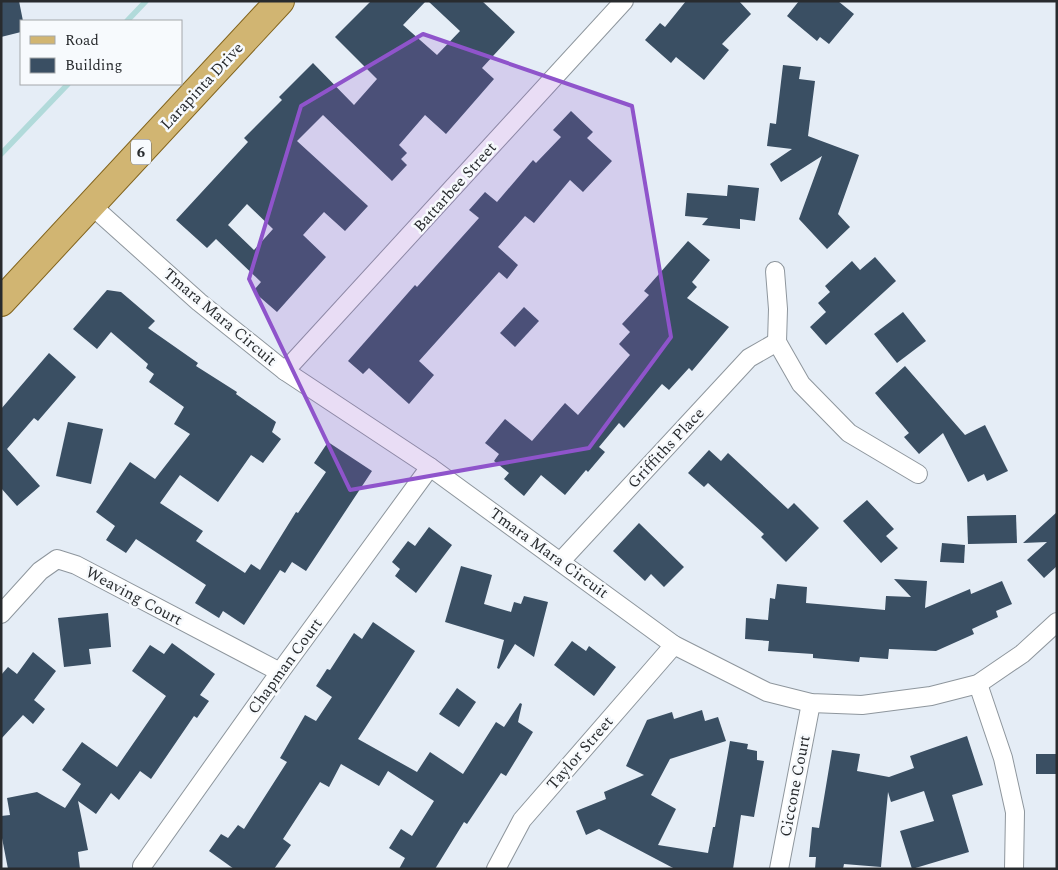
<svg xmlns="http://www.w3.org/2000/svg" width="1058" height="870" font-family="Spectral,serif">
  <rect width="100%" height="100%" fill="#e5edf6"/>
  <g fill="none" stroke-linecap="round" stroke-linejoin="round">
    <g stroke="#b1dada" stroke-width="5.5">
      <polyline points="127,21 146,1"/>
      <polyline points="1,154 68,84"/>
    </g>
  </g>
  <g fill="#3a4f63" fill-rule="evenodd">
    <polygon points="1,1 19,1 23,21 21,21 21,32 1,37"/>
    <path d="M371,1H426L403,25L437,55L460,31L428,1H482L515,32L482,68L494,79L446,134L425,115L399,145L407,153L401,159L407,165L392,181L323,115L297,141L368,206L345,231L324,212L303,235L326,257L277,312L253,291L261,282L216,239L207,248L176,220L248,142L244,138L282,100L279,97L313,63L354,105L377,79L335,37ZM247,204L273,229L254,250L228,225Z"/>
    <polygon points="686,1 739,1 751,14 722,44 729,50 704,80 676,57 671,63 645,40 660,23 665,27"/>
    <polygon points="799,1 838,1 854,14 829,44 820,37 817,41 787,16"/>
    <polygon points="783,65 801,67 799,79 815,81 808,136 859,155 838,214 850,227 827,249 799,219 822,156 781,182 770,164 792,149 767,146 770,123 776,124"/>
    <polygon points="571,111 593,132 587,138 612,161 583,192 570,180 534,223 525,216 498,247 518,265 507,279 499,272 419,361 434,375 409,404 369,368 363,374 348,361 415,285 417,287 479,218 469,210 485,192 497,202 533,160 536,163 561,137 553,130"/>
    <polygon points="728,185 759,188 755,221 740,219 740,229 702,225 708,218 685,216 687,193 727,196"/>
    <polygon points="688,241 710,260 692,282 697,287 687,298 729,327 692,371 689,368 669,390 662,384 624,428 619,423 599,447 605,452 588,472 586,470 565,495 541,475 524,496 504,479 509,473 494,461 499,454 485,443 505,419 532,441 565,403 578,415 630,355 619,344 630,332 622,324 649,295 644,291"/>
    <polygon points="875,257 896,281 826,345 810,327 826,312 818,303 830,292 825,286 852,261 860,270"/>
    <polygon points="107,290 121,292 155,321 148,328 198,363 196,366 237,392 236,394 276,422 272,432 281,439 263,463 251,455 218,502 180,475 160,503 203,531 196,541 205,547 245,573 251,564 260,570 296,512 298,513 326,472 314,463 328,442 372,471 306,571 292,562 285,573 280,570 244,625 223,611 219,618 195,603 206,585 136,539 126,553 106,540 115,526 96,512 130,462 155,479 190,434 174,424 184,407 149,382 154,374 146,368 148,364 111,332 97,349 73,329"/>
    <polygon points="524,307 539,321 515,347 500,333"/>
    <polygon points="903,312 926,341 897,363 874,334"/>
    <polygon points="49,353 76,377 38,421 34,418 7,449 40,486 17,506 1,488 1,409"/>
    <polygon points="905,366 965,435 985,425 1008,471 987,481 984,474 968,482 943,433 919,454 904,437 909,433 875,393"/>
    <polygon points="68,422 103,429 91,484 56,476"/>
    <polygon points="709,450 721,461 728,453 788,509 794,503 819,528 786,562 761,537 764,534 708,483 704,487 688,473"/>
    <polygon points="867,500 894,529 886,536 898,548 881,563 843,521"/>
    <polygon points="1057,512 1057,566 1044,578 1027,560 1047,542 1023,543"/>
    <polygon points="1016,515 1017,543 968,544 967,516"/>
    <polygon points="639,523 684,567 664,587 651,574 645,581 613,551"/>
    <polygon points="429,527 452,545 416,593 395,576 400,569 392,562 408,541 415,546"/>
    <polygon points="942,543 965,545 964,563 940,562"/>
    <polygon points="461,566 492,575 484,604 511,612 514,602 521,604 524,596 548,602 534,657 515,644 499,669 497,668 504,640 445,622"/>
    <polygon points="894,579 927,581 925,608 970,589 971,594 1002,581 1012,604 996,611 998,617 972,629 974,634 936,651 889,649 888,659 860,657 859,662 813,658 813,654 768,651 769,641 745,639 746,618 768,620 770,598 775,599 777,584 807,587 806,603 885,610 886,596 911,597"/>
    <polygon points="108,613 111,647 89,649 91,664 64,667 58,618"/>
    <polygon points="373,622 415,651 358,739 417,772 430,752 463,774 496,722 504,727 520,703 522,704 518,722 533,732 506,776 501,773 467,824 464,822 435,869 399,869 405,858 389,848 401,829 412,836 434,801 388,771 379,786 341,764 329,787 320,782 283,839 291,845 274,869 234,869 209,851 221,834 228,838 238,825 244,829 287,762 280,758 305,715 316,721 332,697 316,686 327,669 330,670 354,633 362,639"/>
    <polygon points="572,641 586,651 589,646 616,667 594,696 554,665"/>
    <polygon points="172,643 215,674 200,695 209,701 197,718 194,716 151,779 140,771 119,800 111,793 96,814 78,801 88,850 78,852 80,869 8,869 1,833 1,816 10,815 7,798 37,792 65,808 81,784 62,770 82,742 117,767 166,696 132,671 150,645 164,654"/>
    <polygon points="33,652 56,671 34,700 45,709 33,724 23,715 1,739 1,675 8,667 17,674"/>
    <polygon points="457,688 476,702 459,727 439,714"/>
    <polygon points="702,710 705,721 718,717 726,741 670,759 651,795 676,809 658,845 708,853 713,827 715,827 730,741 748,744 747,749 757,751 757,760 764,761 754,817 741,815 733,869 675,869 599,829 586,835 576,811 606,799 604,792 644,775 626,766 647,720 672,712 674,719"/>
    <polygon points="967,736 983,785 952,795 969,852 912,869 900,831 934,821 924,791 891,802 888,792 881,867 844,864 843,869 815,869 816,857 809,857 812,827 819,828 832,750 860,754 857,771 889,777 914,768 910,756"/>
    <rect x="1036" y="754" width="21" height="20"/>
  </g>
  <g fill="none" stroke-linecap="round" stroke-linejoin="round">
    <defs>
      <g id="minor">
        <polyline points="91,205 199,302 285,371 430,467 674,645 767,692 811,703 862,705 931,696 978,684 1022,654 1057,622"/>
        <polyline points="775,271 778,309 777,342 801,384 849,433 918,474"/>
        <polyline points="285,371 624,1"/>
        <polyline points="561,561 749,358 777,342"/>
        <polyline points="1,614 40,571 57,559 76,565 280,672"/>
        <polyline points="978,684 1003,758 1015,812 1014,869"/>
        <polyline points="142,866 280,672 430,467"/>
        <polyline points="496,869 522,820 674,645"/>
        <polyline points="779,869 811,703"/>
      </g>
      <polyline id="primary" points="1,302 280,1"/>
    </defs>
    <use href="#minor" stroke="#8e969d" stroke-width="20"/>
    <use href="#primary" stroke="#82641d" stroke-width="30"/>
    <use href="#minor" stroke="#fff" stroke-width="18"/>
    <use href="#primary" stroke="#d1b572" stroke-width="28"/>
  </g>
  <path fill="#8f54cb" fill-opacity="0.2" stroke="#8f54cb" stroke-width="4" stroke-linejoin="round" d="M423,34L632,106L671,337L589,448L350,490L249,279L301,106Z"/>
  <g text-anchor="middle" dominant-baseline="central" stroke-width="5" stroke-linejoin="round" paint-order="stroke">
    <rect fill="#f7fafd" stroke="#66696c" stroke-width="1" x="131" y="139.5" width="20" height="25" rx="4"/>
    <g font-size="15" font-weight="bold" fill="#282b2e">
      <text x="141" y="152">6</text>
    </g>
    <g font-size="16" fill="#282b2e" stroke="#f7fafd">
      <text transform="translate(202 86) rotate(-47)">Larapinta Drive</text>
      <text transform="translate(455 187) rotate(-48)">Battarbee Street</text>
      <text transform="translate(220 317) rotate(40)">Tmara Mara Circuit</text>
      <text transform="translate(666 448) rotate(-47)">Griffiths Place</text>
      <text transform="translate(549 553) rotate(36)">Tmara Mara Circuit</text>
      <text transform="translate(134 596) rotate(28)">Weaving Court</text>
      <text transform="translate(285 666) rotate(-54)">Chapman Court</text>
      <text transform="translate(580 753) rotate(-49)">Taylor Street</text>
      <text transform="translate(795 786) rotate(-79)">Ciccone Court</text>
    </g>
  </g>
  <rect width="1058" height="870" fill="none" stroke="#282b2e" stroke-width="5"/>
  <rect x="20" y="20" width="162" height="65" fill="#f7fafd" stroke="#a4a7aa"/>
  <rect x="30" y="36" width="25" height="8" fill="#d1b572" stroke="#a4a7aa"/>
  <text x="65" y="45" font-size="15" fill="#282b2e">Road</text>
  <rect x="30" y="58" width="25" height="15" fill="#3a4f63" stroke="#a4a7aa"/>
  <text x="65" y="70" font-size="15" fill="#282b2e">Building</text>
</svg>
